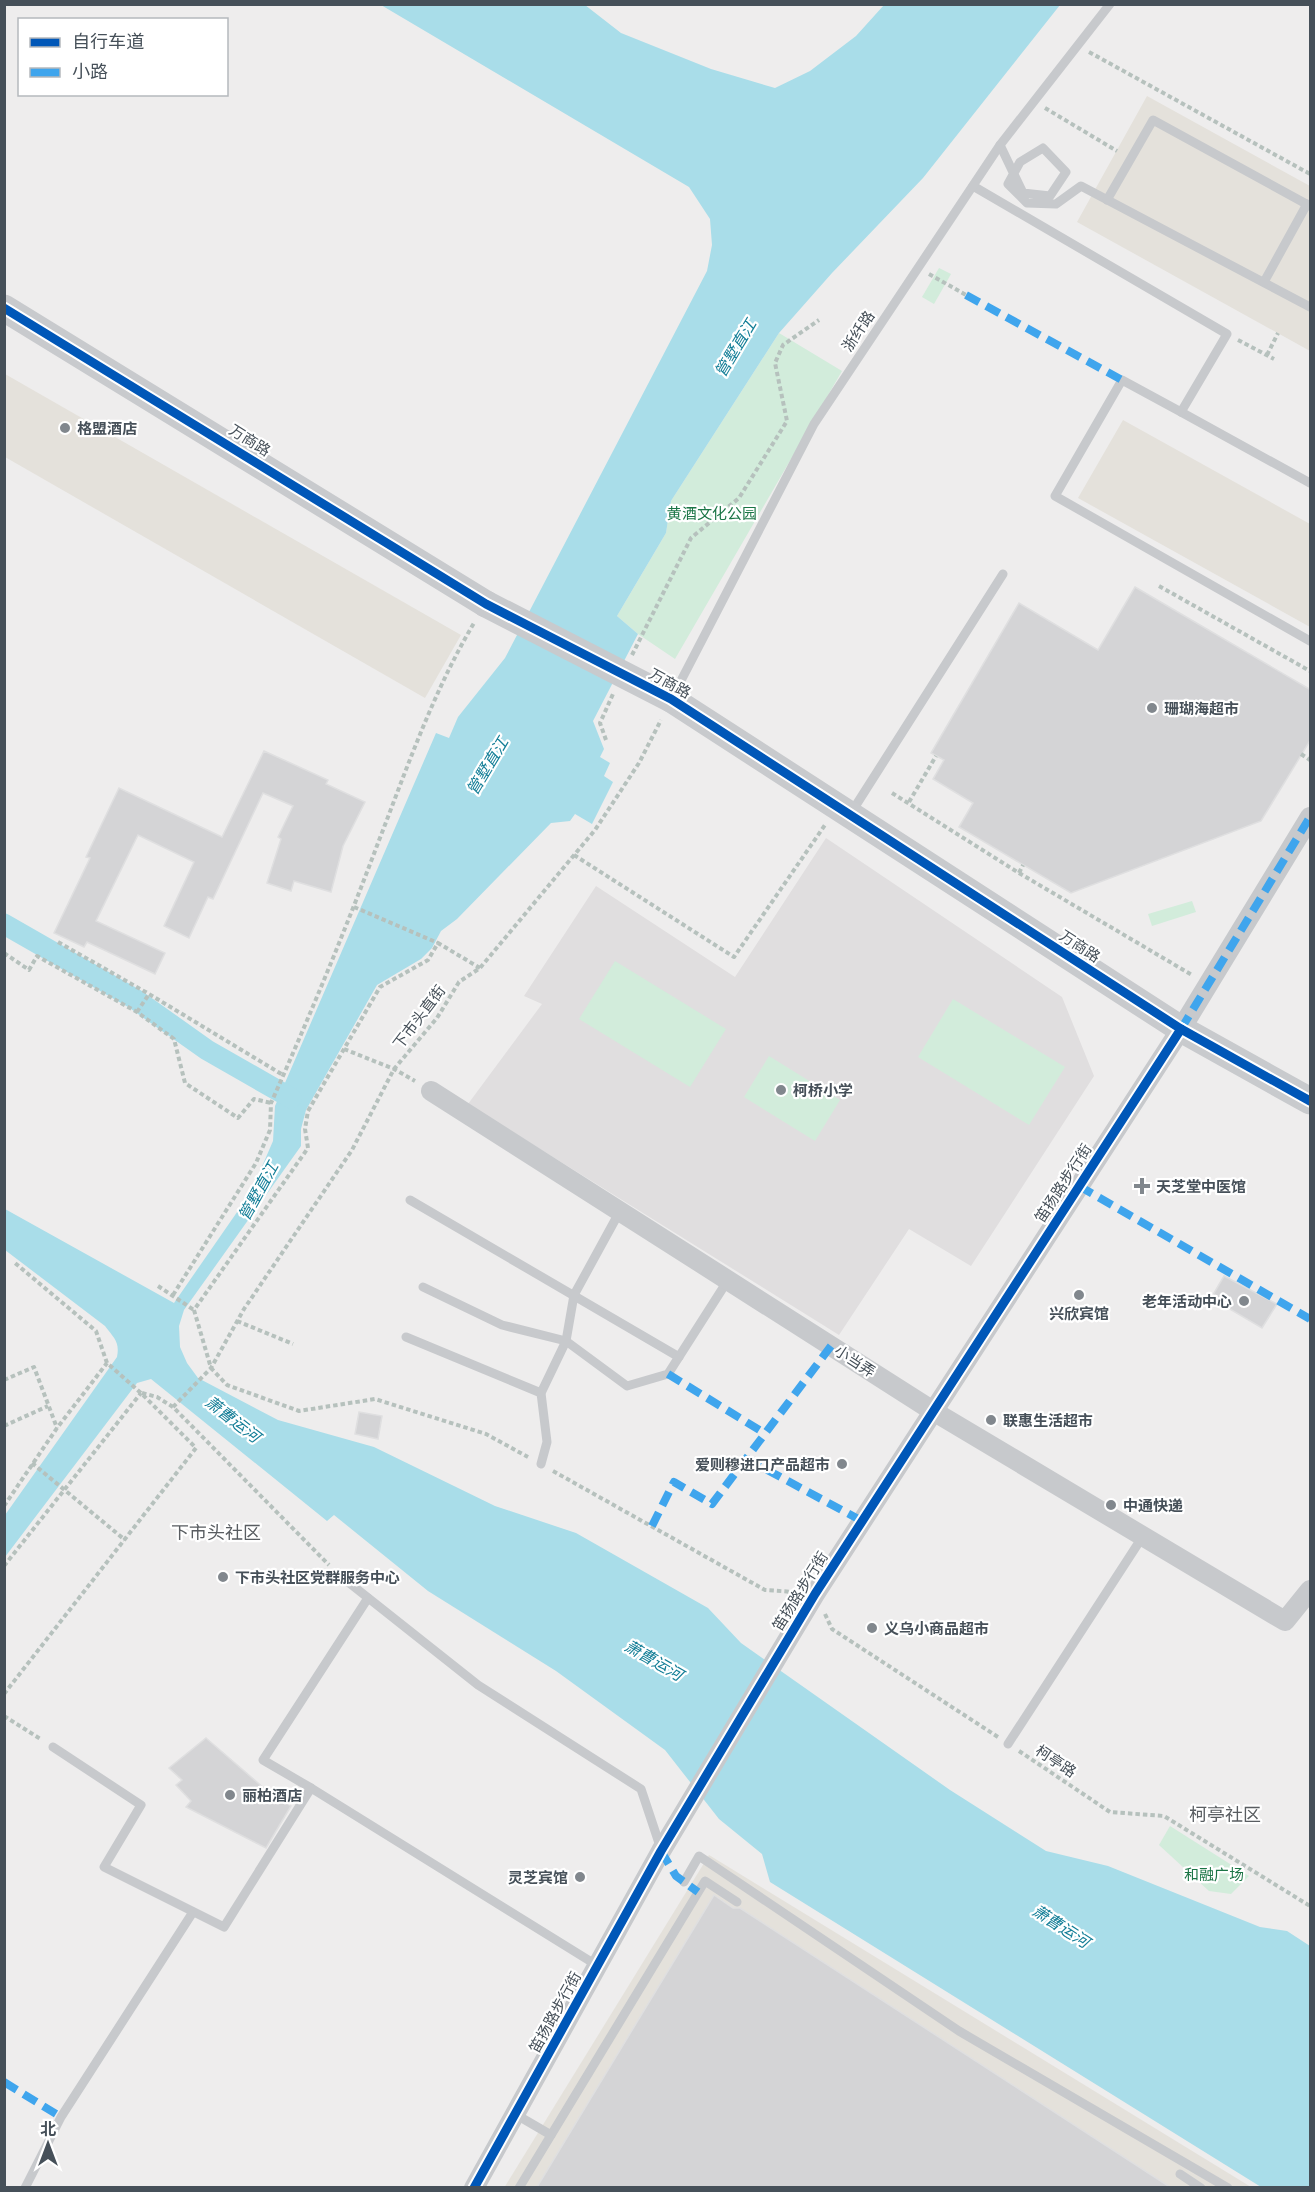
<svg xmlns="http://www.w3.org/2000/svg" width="1315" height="2192" font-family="Mulish,'Noto Sans SC',sans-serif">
  <rect width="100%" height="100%" fill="#eeeded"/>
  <g fill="#e4e1db">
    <polygon points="1147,96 1310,186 1310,351 1077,222"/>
    <polygon points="5,374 461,635 425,698 5,457"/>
    <polygon points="1123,420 1310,524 1310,627 1078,498"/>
    <polygon points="709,1855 1251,2187 504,2188"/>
  </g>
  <polygon fill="#e0dedf" points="826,838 1062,997 1094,1076 971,1266 909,1229 839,1335 468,1104 542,1004 524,996 596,886 735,977"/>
  <g fill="#d2ecdb">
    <polygon points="939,268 951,274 934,304 922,297"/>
    <polygon points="779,333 842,371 675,659 638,634 617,616 666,533 671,501"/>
    <polygon points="1192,901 1196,912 1152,926 1148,914"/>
    <polygon points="615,961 726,1029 690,1087 579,1019"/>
    <polygon points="953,999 1065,1067 1029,1125 918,1057"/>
    <polygon points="769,1056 840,1100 815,1141 744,1097"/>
    <polygon points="1170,1826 1249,1876 1231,1894 1209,1891 1159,1845"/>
  </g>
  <path fill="#a9dde9" d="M381,5H585L621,33L711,69L775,88L810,71L856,36L884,5H1060L923,178L832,273L779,333L671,501L666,533L617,616L638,634L593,721L604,749L600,757L610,763L604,776L613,782L592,824L575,814L570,821L551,823L457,919L441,931L432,948L421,959L377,985L306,1110L301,1129V1146L184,1310L179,1326L180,1347L187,1363L198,1378L278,1420L374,1447L495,1506L576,1533L708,1608L741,1643L950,1790L1046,1851L1108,1866L1260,1927L1287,1931L1310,1946V2187H1261L770,1882L762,1854L719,1819L665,1750L556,1671L428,1591L334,1515L327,1521L151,1379L137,1383L5,1557V1515L117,1357C120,1342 114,1338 105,1326L5,1250V1209L174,1303L251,1192L273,1141L275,1106L436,733L449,738L458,717L505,658L707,271L712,245L710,219L689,187Z"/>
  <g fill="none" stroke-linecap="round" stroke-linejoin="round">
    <polyline stroke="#a9dde9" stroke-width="21" points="4,924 135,999 207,1050 291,1098"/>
  </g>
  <g fill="#d4d4d6" stroke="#dfdfe0" stroke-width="1.5">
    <polygon points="1135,587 1311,690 1311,739 1261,821 1071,893 959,827 973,803 933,779 944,760 931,753 1019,603 1098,650"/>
    <polygon points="264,751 328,780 326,784 365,802 343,846 331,892 294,881 291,891 267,883 281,839 278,837 293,806 263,793 213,899 208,897 189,938 164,926 194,862 138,835 96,921 165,953 155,974 87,942 84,947 54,933 90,858 86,857 119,788 222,837"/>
    <polygon points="1224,1276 1277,1304 1262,1328 1211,1298"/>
    <polygon points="359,1412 382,1416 378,1439 355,1434"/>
    <polygon points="206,1738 265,1789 291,1806 266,1848 186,1807 191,1801 176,1785 182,1780 169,1768"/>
    <polygon points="714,1895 733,1908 740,1908 1170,2187 537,2187"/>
  </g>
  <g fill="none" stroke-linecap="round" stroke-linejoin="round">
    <g stroke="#b6c1bd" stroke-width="4" stroke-dasharray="4.5 3" stroke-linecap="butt">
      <polyline points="1089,52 1310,174"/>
      <polyline points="1045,108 1117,151"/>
      <polyline points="929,274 966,295"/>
      <polyline points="1238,340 1274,359"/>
      <polyline points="1267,355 1278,333"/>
      <polyline points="1159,586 1310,671"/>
      <polyline points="632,655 691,538 739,498 787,421 775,363 783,345 819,320"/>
      <polyline points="606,740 600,723 613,694"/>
      <polyline points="1301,754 1310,760"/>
      <polyline points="892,793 1019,873 1192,975"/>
      <polyline points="909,802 936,756"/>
      <polyline points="574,855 734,957 825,825"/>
      <polyline points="1019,873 1023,865"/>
      <polyline points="354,907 438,943"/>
      <polyline points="58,942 149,994 283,1075"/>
      <polyline points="4,953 29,970 37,956 137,1012 174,1039 185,1083 238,1118 254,1099 271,1103"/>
      <polyline points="480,968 438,943 428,960 380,987 308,1111 305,1129 308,1148 194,1310 211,1368 227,1385 299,1411 375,1399 486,1434 528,1457"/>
      <polyline points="137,1012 149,994"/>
      <polyline points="344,1049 394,1069 415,1081"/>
      <polyline points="158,1286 194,1310"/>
      <path d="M173,1295L256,1163L270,1130L271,1103C309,1018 345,931 378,843C407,768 433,692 474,623"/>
      <polyline points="237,1321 293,1344"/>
      <polyline points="4,1380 34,1367 57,1428"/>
      <polyline points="142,1393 157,1397 173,1407 329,1565"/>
      <polyline points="173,1407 211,1368 244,1309 352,1150 394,1069 437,1018 459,982 480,968 595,830 639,763 661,720"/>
      <polyline points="4,1426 48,1406"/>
      <polyline points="32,1463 125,1540"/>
      <polyline points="553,1471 765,1590 794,1592"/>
      <polyline points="4,1506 57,1428 107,1363"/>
      <polyline points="4,1566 141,1393"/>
      <polyline points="825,1614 832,1629 998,1737"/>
      <polyline points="4,1694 196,1448 141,1393 107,1363 96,1331 15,1263"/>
      <polyline points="4,1716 42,1740"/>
      <polyline points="1019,1751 1110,1812 1164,1816 1310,1906"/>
    </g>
    <g stroke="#c7c9cc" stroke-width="9">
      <polyline points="1000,145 1023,193 1050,196 1066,172 1043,148 1020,162 1008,184 1027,203 1056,204 1081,186 1310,307"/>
      <polyline points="973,186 1227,334 1181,412 1310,483"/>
      <polyline points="1107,200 1153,120 1310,206"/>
      <polyline points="1264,282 1307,204"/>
      <polyline points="1181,412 1122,380 1055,496 1310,641"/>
      <polyline points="672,698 814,424 1000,145 1110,4"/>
      <polyline points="851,813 1003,574"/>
      <polyline points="410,1200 679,1357"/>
      <polyline points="423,1287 502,1325 566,1341 627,1386 668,1374 728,1280"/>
      <polyline points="406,1337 541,1393"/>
      <polyline points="541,1464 547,1442 541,1393 566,1341 574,1295 620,1211"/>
      <polyline points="338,1574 478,1685 641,1789 661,1849"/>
      <polyline points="1008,1744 1143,1536"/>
      <polyline points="53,1747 141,1805 104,1867 224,1927 311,1788 598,1966"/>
      <polyline points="311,1788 263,1760 368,1598"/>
      <polyline points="684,1882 699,1856 959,2031 1228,2188"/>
      <polyline points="515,2114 551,2135"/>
      <polyline points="1180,2174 1201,2188"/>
      <polyline points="25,2188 61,2117 193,1912"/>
      <polyline points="519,2188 705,1881 737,1902"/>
    </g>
    <g stroke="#c7c9cc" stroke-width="20">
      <polyline points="431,1091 933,1411 1285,1621 1310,1590"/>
      <polyline points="474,2188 661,1851 815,1594 1181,1029 1310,817"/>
    </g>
    <g stroke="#c8cacd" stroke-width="27">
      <polyline points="4,308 486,604"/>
      <polyline points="671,699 1181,1029 1310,1101"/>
    </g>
    <polyline stroke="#c8cacd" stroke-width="27" points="486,604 671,699"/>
    <g stroke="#3fa5ed" stroke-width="8" stroke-dasharray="15 8" stroke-linecap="butt">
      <polyline points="966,295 1122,380"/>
      <polyline points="1181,1029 1310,817"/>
      <polyline points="1079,1186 1310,1319"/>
      <polyline points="668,1374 766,1434"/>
      <polyline points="747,1459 862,1521"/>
      <polyline points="652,1526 674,1482 712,1504 831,1346"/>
      <polyline points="661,1851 676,1876 698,1892"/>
      <polyline points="4,2082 61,2117"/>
    </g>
    <defs>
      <g id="cycleway">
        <polyline points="4,308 486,604 671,699 1181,1029 1310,1101"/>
        <polyline points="474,2188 661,1851 815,1594 1181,1029"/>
      </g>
    </defs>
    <use href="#cycleway" stroke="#fff" stroke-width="13"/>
    <use href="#cycleway" stroke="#0057b8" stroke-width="9"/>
  </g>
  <g fill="#81878d" stroke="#fff" stroke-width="2">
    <circle cx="65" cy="428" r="6"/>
    <circle cx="1152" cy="708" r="6"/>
    <circle cx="781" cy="1090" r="6"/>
    <path d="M1139 1177h6v6h6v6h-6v6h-6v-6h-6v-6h6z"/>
    <circle cx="1079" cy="1295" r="6"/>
    <circle cx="1244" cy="1301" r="6"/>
    <circle cx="991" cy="1420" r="6"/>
    <circle cx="842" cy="1464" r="6"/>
    <circle cx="1111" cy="1505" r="6"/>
    <circle cx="223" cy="1577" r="6"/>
    <circle cx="872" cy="1628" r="6"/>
    <circle cx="230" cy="1795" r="6"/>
    <circle cx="580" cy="1877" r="6"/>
  </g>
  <g text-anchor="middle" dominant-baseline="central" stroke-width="4.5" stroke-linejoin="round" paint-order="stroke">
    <g font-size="15" fill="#465059" stroke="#fff">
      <text transform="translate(858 331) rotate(-56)">浙纤路</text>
      <text transform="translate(250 440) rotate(32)">万商路</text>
      <text transform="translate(670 683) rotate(29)">万商路</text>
      <text transform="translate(1080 946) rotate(33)">万商路</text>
      <text transform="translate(419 1017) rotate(-53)">下市头直街</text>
      <text transform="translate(1063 1183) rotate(-57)">笛扬路步行街</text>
      <text transform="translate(855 1361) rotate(33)">小当弄</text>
      <text transform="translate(800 1591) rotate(-58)">笛扬路步行街</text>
      <text transform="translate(1056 1761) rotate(33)">柯亭路</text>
      <text transform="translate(555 2012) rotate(-61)">笛扬路步行街</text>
    </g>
    <g font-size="15" font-weight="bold" fill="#465059" stroke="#fff" text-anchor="start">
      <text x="77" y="428">格盟酒店</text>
      <text x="1164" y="708">珊瑚海超市</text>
      <text x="793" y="1090">柯桥小学</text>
      <text x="1156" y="1186">天芝堂中医馆</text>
      <text x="1232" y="1301" text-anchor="end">老年活动中心</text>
      <text x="1079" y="1313" text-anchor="middle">兴欣宾馆</text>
      <text x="1003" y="1420">联惠生活超市</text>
      <text x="830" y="1464" text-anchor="end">爱则穆进口产品超市</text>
      <text x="1123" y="1505">中通快递</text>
      <text x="235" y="1577">下市头社区党群服务中心</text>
      <text x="884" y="1628">义乌小商品超市</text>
      <text x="242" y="1795">丽柏酒店</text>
      <text x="568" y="1877" text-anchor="end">灵芝宾馆</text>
    </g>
    <g font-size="15" fill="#1b7546" stroke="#fff">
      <text x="712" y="513">黄酒文化公园</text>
      <text x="1214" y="1874">和融广场</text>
    </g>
    <g font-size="16" font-style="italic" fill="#137e97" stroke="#fff">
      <text transform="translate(735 348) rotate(-59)">管墅直江</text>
      <text transform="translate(487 766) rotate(-59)">管墅直江</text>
      <text transform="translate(258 1191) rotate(-61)">管墅直江</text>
      <text transform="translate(233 1419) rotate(38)">萧曹运河</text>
      <text transform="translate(654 1660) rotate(30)">萧曹运河</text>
      <text transform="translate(1061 1926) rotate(33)">萧曹运河</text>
    </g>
    <g font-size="18" fill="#595d61" stroke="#fff">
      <text x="216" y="1532">下市头社区</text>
      <text x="1225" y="1814">柯亭社区</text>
    </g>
  </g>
  <rect width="1315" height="2192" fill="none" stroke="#465059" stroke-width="12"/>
  <rect x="18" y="18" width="210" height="78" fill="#ffffff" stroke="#b5b9bd" stroke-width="1.5"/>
  <rect x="30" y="38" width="30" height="9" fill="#0057b8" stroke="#b5b9bd" stroke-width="1.5"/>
  <text x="72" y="48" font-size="18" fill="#465059">自行车道</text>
  <rect x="30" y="68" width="30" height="9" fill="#3fa5ed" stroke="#b5b9bd" stroke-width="1.5"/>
  <text x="72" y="78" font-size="18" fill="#465059">小路</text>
  <g transform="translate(48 2144)" stroke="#ffffff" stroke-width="4.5" paint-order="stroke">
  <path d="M0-4.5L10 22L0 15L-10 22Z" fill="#465059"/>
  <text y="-9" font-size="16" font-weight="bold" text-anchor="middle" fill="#465059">北</text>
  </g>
</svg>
